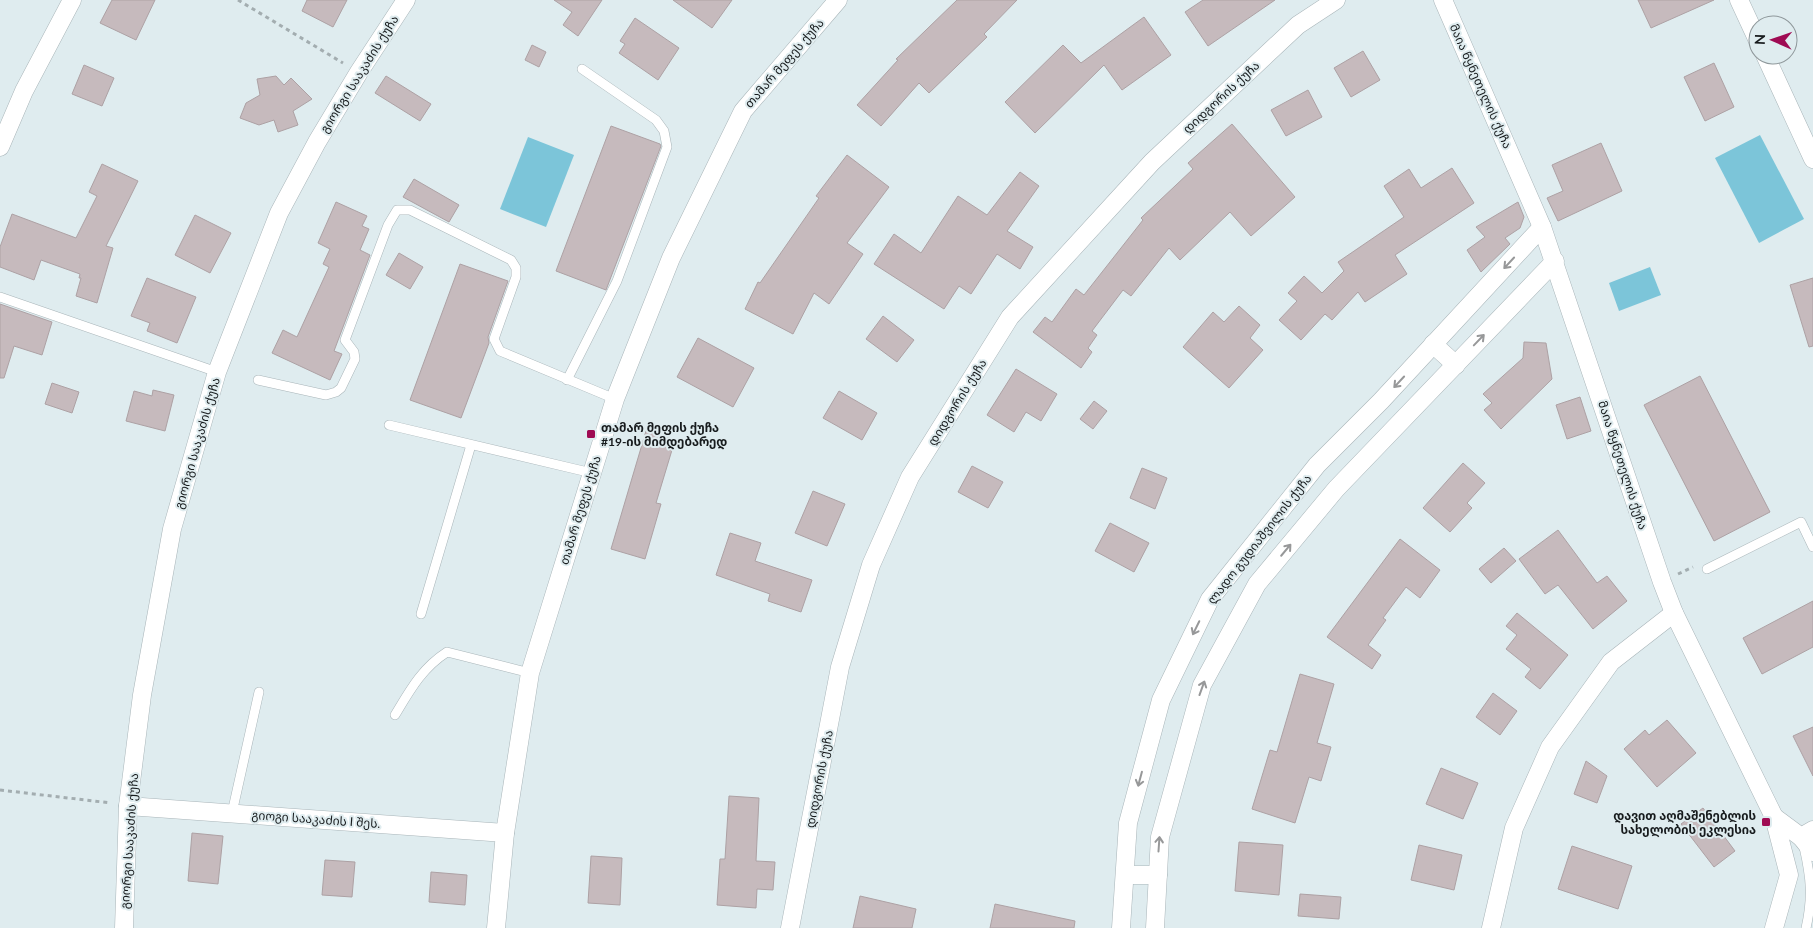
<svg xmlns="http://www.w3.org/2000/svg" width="1813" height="928" font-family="Lato,'Noto Sans Georgian',sans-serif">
  <rect width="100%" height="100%" fill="#dfecef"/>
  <g fill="#7cc5d9">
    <polygon points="1760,135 1804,219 1759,243 1715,158"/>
    <polygon points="528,137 574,155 546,227 500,209"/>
    <polygon points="1650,267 1661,295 1619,311 1609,283"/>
  </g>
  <g fill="#c6babd" stroke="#ada1a4">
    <polygon points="112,0 155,0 136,40 100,23"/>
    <polygon points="307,0 347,0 333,27 302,11"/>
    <polygon points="554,0 602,0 578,36 563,25 572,12"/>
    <polygon points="673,0 732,0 712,28"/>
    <polygon points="957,0 1017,0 984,34 987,37 929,93 919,83 881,126 857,105 898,60 896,59"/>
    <polygon points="1203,0 1275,0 1208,46 1185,12"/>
    <polygon points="1638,0 1714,0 1651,28"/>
    <polygon points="1144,17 1171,55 1122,90 1104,65 1035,133 1005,102 1063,45 1081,63"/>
    <polygon points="635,18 679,48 658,80 619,53 625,44 620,41"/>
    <polygon points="532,45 546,52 539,67 525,60"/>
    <polygon points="1363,51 1380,80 1351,97 1334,68"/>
    <polygon points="1714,63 1734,107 1705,121 1684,77"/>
    <polygon points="84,65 114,78 102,106 72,94"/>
    <polygon points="276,76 284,85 291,78 312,99 293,111 298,125 278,132 274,120 259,125 240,118 246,103 260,95 257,79"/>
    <polygon points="386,76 431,104 420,121 375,93"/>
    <polygon points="1308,90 1322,117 1286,136 1271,110"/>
    <polygon points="1232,124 1295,197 1251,236 1230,212 1180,260 1169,248 1131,296 1123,290 1092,331 1097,335 1088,348 1092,352 1081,368 1033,332 1045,317 1052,322 1076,289 1084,295 1143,220 1141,218 1193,169 1188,163"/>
    <polygon points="611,126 660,144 661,146 606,290 556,271"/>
    <polygon points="1601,143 1622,191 1558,221 1547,198 1563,191 1552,165"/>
    <polygon points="847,155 889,187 847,243 863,254 829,304 814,293 793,334 745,309 758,282 760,283 819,198 816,196"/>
    <polygon points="102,164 138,181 106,246 113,248 97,303 76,296 81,278 79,278 80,274 41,260 34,280 0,267 0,247 12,214 76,238 97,196 89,192"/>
    <polygon points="1452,168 1474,203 1395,255 1407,274 1365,302 1358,292 1332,320 1325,314 1301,340 1279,320 1297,301 1288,293 1304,276 1322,293 1344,271 1338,262 1404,217 1384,186 1409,169 1421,188"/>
    <polygon points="1020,172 1039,186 1007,231 1033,247 1020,269 997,254 971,294 959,286 944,309 874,264 894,234 921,253 958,196 987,215"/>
    <polygon points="414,179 459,205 449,222 403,197"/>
    <polygon points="336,202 367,216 362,226 369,229 360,250 370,255 334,351 342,354 330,380 272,353 283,330 297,337 329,267 323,264 330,249 318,243"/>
    <polygon points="1518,202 1524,217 1520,228 1505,238 1510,244 1481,272 1467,250 1485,237 1476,227"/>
    <polygon points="195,215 231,233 210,273 175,255"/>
    <polygon points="399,253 423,267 410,289 386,275"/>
    <polygon points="460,264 508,281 488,337 489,343 461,418 410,400"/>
    <polygon points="147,278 196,297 177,343 147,331 150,323 131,316"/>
    <polygon points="1813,278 1813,346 1809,347 1790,285"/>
    <polygon points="0,304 52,322 42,355 14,346 4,378 0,378"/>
    <polygon points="1239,306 1260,325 1250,338 1263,350 1229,388 1183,347 1213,312 1224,322"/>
    <polygon points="883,316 914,340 897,362 866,339"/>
    <polygon points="698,338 754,368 733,407 677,377"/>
    <polygon points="1524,342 1546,343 1552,379 1501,429 1484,410 1492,403 1483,394 1523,358"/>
    <polygon points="1016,369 1057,394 1041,421 1026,412 1014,432 987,415"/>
    <polygon points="1700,376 1770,512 1714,541 1644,405"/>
    <polygon points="52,383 79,392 72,413 45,404"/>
    <polygon points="153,390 174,395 165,431 126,421 134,391 152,396"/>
    <polygon points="839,391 877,413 862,440 823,418"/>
    <polygon points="1580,397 1591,431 1567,439 1556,405"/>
    <polygon points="1094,401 1107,411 1093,429 1080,419"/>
    <polygon points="646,431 675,440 656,503 661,504 645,559 611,549"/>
    <polygon points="1463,463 1485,483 1467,503 1472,508 1450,532 1423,508"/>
    <polygon points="972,466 1003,482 988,508 958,492"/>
    <polygon points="1142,468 1167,478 1155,509 1130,498"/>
    <polygon points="813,491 845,504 827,546 795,533"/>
    <polygon points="1110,523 1149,543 1134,572 1095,551"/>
    <polygon points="1558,530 1597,583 1607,576 1627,601 1593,629 1558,585 1545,594 1519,559"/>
    <polygon points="730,533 761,543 755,561 812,580 801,612 768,601 770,594 716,575"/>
    <polygon points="1400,539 1440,570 1420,598 1406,587 1383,618 1386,620 1368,645 1381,655 1372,669 1327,637"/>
    <polygon points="1504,548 1516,561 1491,583 1479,569"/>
    <polygon points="1813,601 1813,647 1762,674 1743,638"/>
    <polygon points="1517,613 1568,655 1540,689 1525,677 1531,669 1506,649 1517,635 1506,626"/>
    <polygon points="1300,674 1334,684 1317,743 1331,747 1321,781 1309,777 1295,823 1252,809 1270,750 1277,752"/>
    <polygon points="1493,693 1517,711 1500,735 1476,717"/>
    <polygon points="1667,720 1696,753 1657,787 1624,749 1645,730 1649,735"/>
    <polygon points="1813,727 1813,776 1793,736"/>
    <polygon points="1586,761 1607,776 1597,803 1574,794"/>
    <polygon points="1441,768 1478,783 1463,819 1426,804"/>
    <polygon points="729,796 759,798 756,861 775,862 773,890 757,889 756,908 717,905 720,859 725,859"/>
    <polygon points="1703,808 1735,851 1714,867 1681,824"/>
    <polygon points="192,833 223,836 218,884 188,881"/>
    <polygon points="1239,842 1283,845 1279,895 1235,891"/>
    <polygon points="1419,845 1462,855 1454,890 1411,880"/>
    <polygon points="1572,846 1632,866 1618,909 1558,889"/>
    <polygon points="591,856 622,858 620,905 588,903"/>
    <polygon points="325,860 355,862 352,897 322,895"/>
    <polygon points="431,872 467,875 465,905 429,902"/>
    <polygon points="1300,894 1341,897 1339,919 1298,916"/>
    <polygon points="860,896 916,909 912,928 853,928"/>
    <polygon points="995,904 1075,921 1074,928 990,928"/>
  </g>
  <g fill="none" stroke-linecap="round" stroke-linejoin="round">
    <defs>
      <g id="lane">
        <polyline points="0,297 217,372"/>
        <polyline points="258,380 326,395 336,392 341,388 355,359 354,352 345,340 388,225 397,210 410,210 511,260 516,268 516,277 494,339 500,351 615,399"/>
        <polyline points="567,380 617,281 667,147 664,131 656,120 582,69"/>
        <polyline points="389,425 592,473"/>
        <polyline points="1707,569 1801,522 1813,547"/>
        <polyline points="421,614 471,445"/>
        <path d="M395,715C410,690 422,668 447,652L530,673"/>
        <polyline points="232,813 259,692"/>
        <path d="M1804,847C1811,878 1813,897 1806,928"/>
      </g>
      <g id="street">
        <polyline points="1443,0 1542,227 1662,582 1674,613 1774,817 1789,875 1774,928"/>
        <polyline points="1739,0 1758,41"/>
        <polyline points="1765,55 1813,159"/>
        <polyline points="0,147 24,91 72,0"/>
        <polyline points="1433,344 1456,365"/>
        <polyline points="128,806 505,833"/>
        <polyline points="1774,817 1801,837 1813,830"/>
        <polyline points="1801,837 1813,852"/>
        <polyline points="1125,875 1158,875"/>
        <polyline points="124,928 128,806 142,695 172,529 217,372 279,213 317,142 359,72 406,0"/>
        <polyline points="496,928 505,833 530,673 615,399 671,258 743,111 838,0"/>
        <polyline points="790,928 840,667 871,565 910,477 1010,317 1152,162 1298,25 1336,0"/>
        <polyline points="1121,928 1128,823 1161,700 1210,599 1317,465 1381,401 1542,227"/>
        <polyline points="1155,928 1160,837 1202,685 1257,584 1336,489 1555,261"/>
        <polyline points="1491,928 1514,828 1550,747 1611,662 1674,613"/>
      </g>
    </defs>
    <use href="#lane" stroke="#a9b5b9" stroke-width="10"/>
    <use href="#street" stroke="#a9b5b9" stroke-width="19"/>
    <g stroke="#a3adb0" stroke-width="3" stroke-dasharray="4 4" stroke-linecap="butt">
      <polyline points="238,0 343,63"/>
      <polyline points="1678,574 1693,567"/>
      <polyline points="0,790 111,803"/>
    </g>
    <use href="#lane" stroke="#fff" stroke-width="9"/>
    <use href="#street" stroke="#fff" stroke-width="18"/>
  </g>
  <defs><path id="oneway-shaft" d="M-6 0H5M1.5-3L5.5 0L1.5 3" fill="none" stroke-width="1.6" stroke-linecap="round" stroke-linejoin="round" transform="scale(1.25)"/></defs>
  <g stroke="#979899">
    <use href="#oneway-shaft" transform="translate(1509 263) rotate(133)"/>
    <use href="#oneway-shaft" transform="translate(1479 340) rotate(-46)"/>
    <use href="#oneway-shaft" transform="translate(1399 382) rotate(133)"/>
    <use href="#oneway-shaft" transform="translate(1286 550) rotate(-50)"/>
    <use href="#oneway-shaft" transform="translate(1196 628) rotate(116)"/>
    <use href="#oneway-shaft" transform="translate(1202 688) rotate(-70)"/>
    <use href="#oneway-shaft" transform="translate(1140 779) rotate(105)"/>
    <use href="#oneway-shaft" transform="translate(1159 844) rotate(-86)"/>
  </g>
  <g fill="#9f0b53" stroke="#dfecef" stroke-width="2">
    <rect x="586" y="429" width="10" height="10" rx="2.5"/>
    <rect x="1761" y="817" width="10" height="10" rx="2.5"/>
  </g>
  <g text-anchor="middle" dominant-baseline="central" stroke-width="4" stroke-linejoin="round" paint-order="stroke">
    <g font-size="12" fill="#171b1d" stroke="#dfecef">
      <text transform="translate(784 63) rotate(-49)">თამარ მეფეს ქუჩა</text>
      <text transform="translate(359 74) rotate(-58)">გიორგი სააკაძის ქუჩა</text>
      <text transform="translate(1481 86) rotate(66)">მაია წყნეთელის ქუჩა</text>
      <text transform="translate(1221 97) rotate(-43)">დიდგორის ქუჩა</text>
      <text transform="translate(957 402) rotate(-58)">დიდგორის ქუჩა</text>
      <text transform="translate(197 443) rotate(-74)">გიორგი სააკაძის ქუჩა</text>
      <text transform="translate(1623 465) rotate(72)">მაია წყნეთელის ქუჩა</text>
      <text transform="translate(580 510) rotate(-73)">თამარ მეფეს ქუჩა</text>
      <text transform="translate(1259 539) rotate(-52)">ლადო გუდიაშვილის ქუჩა</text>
      <text transform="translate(819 779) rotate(-79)">დიდგორის ქუჩა</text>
      <text transform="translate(316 819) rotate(4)">გიოგი სააკაძის I შეს.</text>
      <text transform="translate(129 841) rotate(-86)">გიორგი სააკაძის ქუჩა</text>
    </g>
    <g font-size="12" font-weight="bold" fill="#171b1d" stroke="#dfecef" text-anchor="start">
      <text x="601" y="427">თამარ მეფის ქუჩა<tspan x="601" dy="14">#19-ის მიმდებარედ</tspan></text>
      <text x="1756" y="815" text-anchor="end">დავით აღმაშენებლის<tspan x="1756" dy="14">სახელობის ეკლესია</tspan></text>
    </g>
  </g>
  <g transform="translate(1773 40) rotate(272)"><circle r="24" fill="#dfecef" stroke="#8f989b"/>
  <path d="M0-4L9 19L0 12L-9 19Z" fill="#9f0b53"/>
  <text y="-8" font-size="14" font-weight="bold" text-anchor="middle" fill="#171b1d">N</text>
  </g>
</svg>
